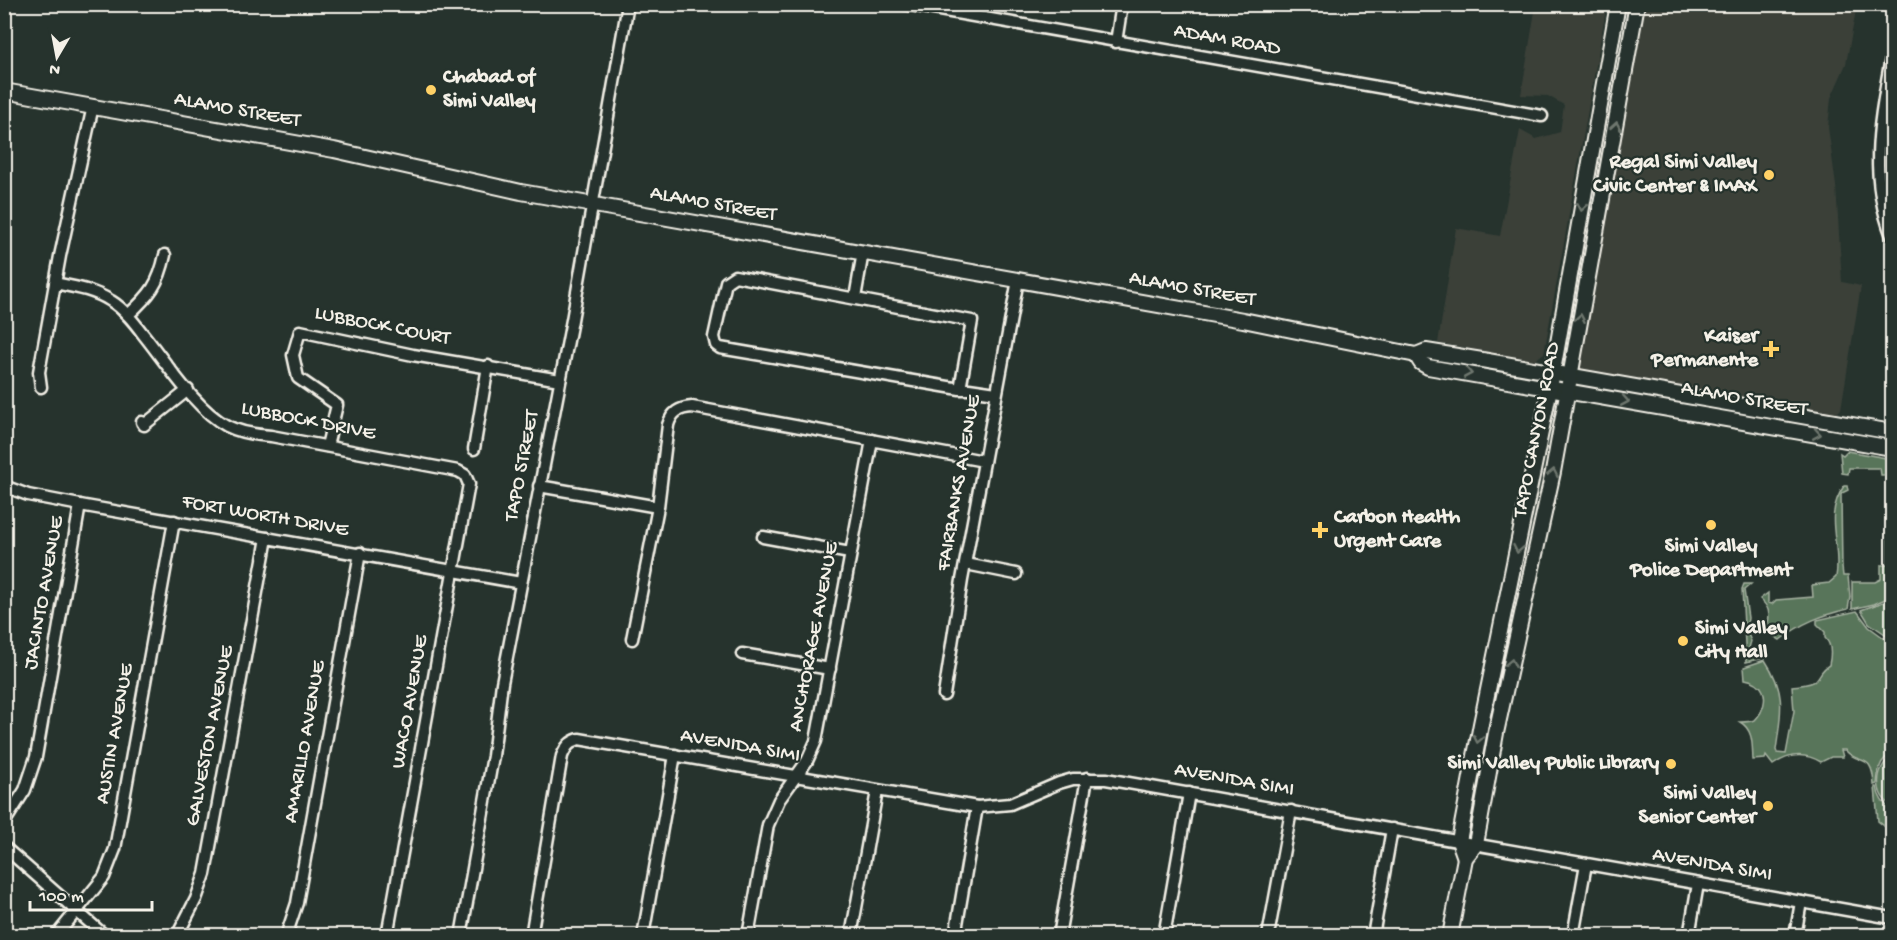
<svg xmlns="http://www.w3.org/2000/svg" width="1897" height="940" font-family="'Gochi Hand',sans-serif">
  <rect width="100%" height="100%" fill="#26332d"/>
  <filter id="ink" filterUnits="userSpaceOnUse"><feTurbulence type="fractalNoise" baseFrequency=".0167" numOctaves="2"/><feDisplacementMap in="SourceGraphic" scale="12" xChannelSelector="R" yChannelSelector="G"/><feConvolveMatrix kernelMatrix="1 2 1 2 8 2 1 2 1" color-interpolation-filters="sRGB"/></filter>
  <g filter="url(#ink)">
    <g fill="#3a4039">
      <polygon points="1536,5 1607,5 1544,353 1535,360 1438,343 1456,228 1500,236 1520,130 1536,139 1560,132 1564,105 1548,96 1521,95"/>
      <polygon points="1640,5 1857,5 1846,64 1831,98 1828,127 1836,186 1842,282 1861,286 1841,409 1835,415 1574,373"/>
    </g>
    <g fill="#58745a" stroke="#a6b2a1" stroke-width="1.5">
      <polygon points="1847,451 1886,458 1892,469 1892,596 1874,604 1852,609 1852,582 1875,582 1881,579 1881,565 1889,565 1888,479 1887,475 1881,475 1880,468 1849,468 1848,474 1842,473 1840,453 1843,455"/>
      <path d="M1844,486H1847L1848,490L1842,493L1841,495L1842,567L1843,576H1848L1850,597L1848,609C1822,615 1801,623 1780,640L1775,637L1768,625C1770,612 1769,607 1760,599L1768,593V603L1772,604L1776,600L1813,597L1812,585L1829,583L1836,577C1842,544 1822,518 1844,486Z"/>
      <polygon points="1744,584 1751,584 1744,590 1748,618 1746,630 1751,641 1749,648 1753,653 1760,651 1763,658 1746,662 1742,589"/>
      <polygon points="1892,599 1892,643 1885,634 1869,623 1861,610"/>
      <path d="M1857,611L1869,627L1884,638L1892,647V743L1889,745L1892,750V754C1879,759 1878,772 1877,784L1874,785C1872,751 1860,767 1845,750H1841L1843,757H1831L1821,762C1804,752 1788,754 1773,765L1766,756L1765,759L1753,760C1752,746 1754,730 1740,722C1745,722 1750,722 1755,720C1758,717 1759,715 1761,712C1769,695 1763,682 1745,679L1744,667L1765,660C1787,693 1781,713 1776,750L1777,753L1786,754L1794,711L1792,686C1798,685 1812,685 1816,680C1821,674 1822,669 1829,665C1831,656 1832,644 1825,638V632L1817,624V620Z"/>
      <path d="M1892,757V805C1874,798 1874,767 1892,757Z"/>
      <path d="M1875,787H1877C1878,796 1883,805 1892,809V820L1888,829L1878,821Z"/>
    </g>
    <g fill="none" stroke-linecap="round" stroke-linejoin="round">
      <defs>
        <g id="minor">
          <polyline points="905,4 1542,116"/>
          <polyline points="1116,42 1122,4"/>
          <path d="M1892,52C1881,117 1867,172 1892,236"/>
          <polyline points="1880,186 1892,185"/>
          <path d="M55,283C75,287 94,290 111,301C124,309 134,322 143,334C165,361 196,410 227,426C241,433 255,435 271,436L458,471L465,475L469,484L387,936"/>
          <polyline points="855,298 863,252"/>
          <path d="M128,315C150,295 159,284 165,255"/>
          <polyline points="41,387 39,372 60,256 93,106"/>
          <polyline points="960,389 972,321 735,276 726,282 714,337 716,345 720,348 960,389 969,389 996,393"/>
          <polyline points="142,422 144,425 188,390"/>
          <polyline points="327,446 337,405 298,378 293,355 300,331 413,355 560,380"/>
          <polyline points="474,449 488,366"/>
          <polyline points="4,486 28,495 80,505 521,583"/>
          <polyline points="539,486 658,507"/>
          <polyline points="763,537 850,553"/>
          <polyline points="966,564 1016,574"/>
          <path d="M632,639L658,507L668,425C672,412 679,408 692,407L984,461"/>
          <polyline points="742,654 830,669"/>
          <polyline points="944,695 962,580 1018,280"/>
          <polyline points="4,823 25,790 36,757 80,505"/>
          <polyline points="4,847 105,936"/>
          <polyline points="56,936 104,877 115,849 174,521"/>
          <polyline points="177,936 196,899 205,874 267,538"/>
          <polyline points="286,936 297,903 360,553"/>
          <polyline points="461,936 493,756 502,683 572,320 628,4"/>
          <path d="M531,936L562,756C566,747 569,742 579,739L977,807L1010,804L1059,783L1073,779H1106L1892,918"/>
          <polyline points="643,936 675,755"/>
          <polyline points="748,936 768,825 779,800 807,761 816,741 872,440"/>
          <polyline points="851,936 877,791"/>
          <polyline points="955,936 977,807"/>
          <polyline points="1059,936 1087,778"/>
          <polyline points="1164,936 1189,793"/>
          <polyline points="1268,936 1291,811"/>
          <polyline points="1373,936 1392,829"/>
          <polyline points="1573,936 1586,864"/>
          <polyline points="1689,936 1698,884"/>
          <polyline points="1795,936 1801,902"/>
        </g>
        <g id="major">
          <polyline points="4,91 334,150 521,192 1243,320 1416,355 1426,351 1482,360 1892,432"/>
          <polyline points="1416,355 1421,363 1428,367 1892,448"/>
          <polyline points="1465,858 1459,841 1481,724 1550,388 1618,4"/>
          <polyline points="1450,936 1465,858 1476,844 1496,733 1553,472 1637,4"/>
        </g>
      </defs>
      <use href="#minor" stroke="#f4f1e8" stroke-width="15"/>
      <use href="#major" stroke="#f4f1e8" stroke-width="18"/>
      <use href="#minor" stroke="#26332d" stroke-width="10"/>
      <use href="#major" stroke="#26332d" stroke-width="14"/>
    </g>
    <defs><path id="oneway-chevron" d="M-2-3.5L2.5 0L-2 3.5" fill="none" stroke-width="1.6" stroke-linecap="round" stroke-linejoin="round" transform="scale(1.5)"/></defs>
    <g stroke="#6e766e">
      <use href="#oneway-chevron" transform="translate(1616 126) rotate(-80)"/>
      <use href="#oneway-chevron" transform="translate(1582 207) rotate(100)"/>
      <use href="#oneway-chevron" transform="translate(1580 318) rotate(-80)"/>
      <use href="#oneway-chevron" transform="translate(1468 373) rotate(10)"/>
      <use href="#oneway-chevron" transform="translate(1625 401) rotate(10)"/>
      <use href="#oneway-chevron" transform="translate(1817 434) rotate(10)"/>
      <use href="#oneway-chevron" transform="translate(1553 473) rotate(-79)"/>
      <use href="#oneway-chevron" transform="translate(1518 549) rotate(101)"/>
      <use href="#oneway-chevron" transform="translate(1511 663) rotate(-78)"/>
      <use href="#oneway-chevron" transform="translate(1478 739) rotate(101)"/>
    </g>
  </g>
  <g fill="#ffd166" stroke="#26332d" stroke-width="2">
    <circle cx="431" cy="90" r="6"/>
    <circle cx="1769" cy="175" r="6"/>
    <path d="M1768 340h6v6h6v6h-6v6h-6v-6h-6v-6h6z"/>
    <circle cx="1711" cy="525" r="6"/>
    <path d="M1317 521h6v6h6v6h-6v6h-6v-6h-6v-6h6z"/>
    <circle cx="1683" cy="641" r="6"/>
    <circle cx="1671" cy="764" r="6"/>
    <circle cx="1768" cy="806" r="6"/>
  </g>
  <g text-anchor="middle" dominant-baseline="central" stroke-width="4.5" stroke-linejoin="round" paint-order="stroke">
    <g font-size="21" fill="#f4f1e8" stroke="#26332d">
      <text transform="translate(1227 41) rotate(10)">ADAM ROAD</text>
      <text transform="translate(237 111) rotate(10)">ALAMO STREET</text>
      <text transform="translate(713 205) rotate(10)">ALAMO STREET</text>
      <text transform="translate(1192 290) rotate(10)">ALAMO STREET</text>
      <text transform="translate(382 327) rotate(11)">LUBBOCK COURT</text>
      <text transform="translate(1744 400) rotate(10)">ALAMO STREET</text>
      <text transform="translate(308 422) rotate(11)">LUBBOCK DRIVE</text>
      <text transform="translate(1538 430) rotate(-79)">TAPO CANYON ROAD</text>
      <text transform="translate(523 466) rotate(-79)">TAPO STREET</text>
      <text transform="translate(960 483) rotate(-80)">FAIRBANKS AVENUE</text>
      <text transform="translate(265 517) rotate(10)">FORT WORTH DRIVE</text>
      <text transform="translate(45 593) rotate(-80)">JACINTO AVENUE</text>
      <text transform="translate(815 637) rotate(-79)">ANCHORAGE AVENUE</text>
      <text transform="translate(411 702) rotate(-80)">WACO AVENUE</text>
      <text transform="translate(116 734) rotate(-80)">AUSTIN AVENUE</text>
      <text transform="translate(211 736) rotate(-79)">GALVESTON AVENUE</text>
      <text transform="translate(306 742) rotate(-80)">AMARILLO AVENUE</text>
      <text transform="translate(740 747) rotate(10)">AVENIDA SIMI</text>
      <text transform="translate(1234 781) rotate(10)">AVENIDA SIMI</text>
      <text transform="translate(1712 866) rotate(10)">AVENIDA SIMI</text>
    </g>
    <g font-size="21" font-weight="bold" fill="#f4f1e8" stroke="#26332d" text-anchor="end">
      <text x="443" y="78" text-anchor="start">Chabad of<tspan x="443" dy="24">Simi Valley</tspan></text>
      <text x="1757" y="163">Regal Simi Valley<tspan x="1757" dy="24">Civic Center &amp; IMAX</tspan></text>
      <text x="1758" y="337">Kaiser<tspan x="1758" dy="24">Permanente</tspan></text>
      <text x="1334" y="518" text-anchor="start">Carbon Health<tspan x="1334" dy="24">Urgent Care</tspan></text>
      <text x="1711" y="547" text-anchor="middle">Simi Valley<tspan x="1711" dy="24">Police Department</tspan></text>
      <text x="1695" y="629" text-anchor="start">Simi Valley<tspan x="1695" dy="24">City Hall</tspan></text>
      <text x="1659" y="764">Simi Valley Public Library</text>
      <text x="1756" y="794">Simi Valley<tspan x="1756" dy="24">Senior Center</tspan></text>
    </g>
  </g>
  <rect width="1897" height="940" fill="none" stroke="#26332d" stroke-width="24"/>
  <rect x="12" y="12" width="1873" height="916" fill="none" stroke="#f4f1e8" stroke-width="2" filter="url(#ink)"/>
  <g transform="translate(57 57) rotate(190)" stroke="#26332d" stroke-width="4.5" paint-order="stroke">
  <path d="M0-4.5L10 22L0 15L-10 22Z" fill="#f4f1e8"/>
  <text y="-9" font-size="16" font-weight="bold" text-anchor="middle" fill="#f4f1e8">N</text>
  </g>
  <path d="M30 901v9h122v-9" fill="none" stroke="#f4f1e8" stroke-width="3"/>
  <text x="39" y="901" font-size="18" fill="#f4f1e8" stroke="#26332d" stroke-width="4.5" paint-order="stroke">100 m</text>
</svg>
